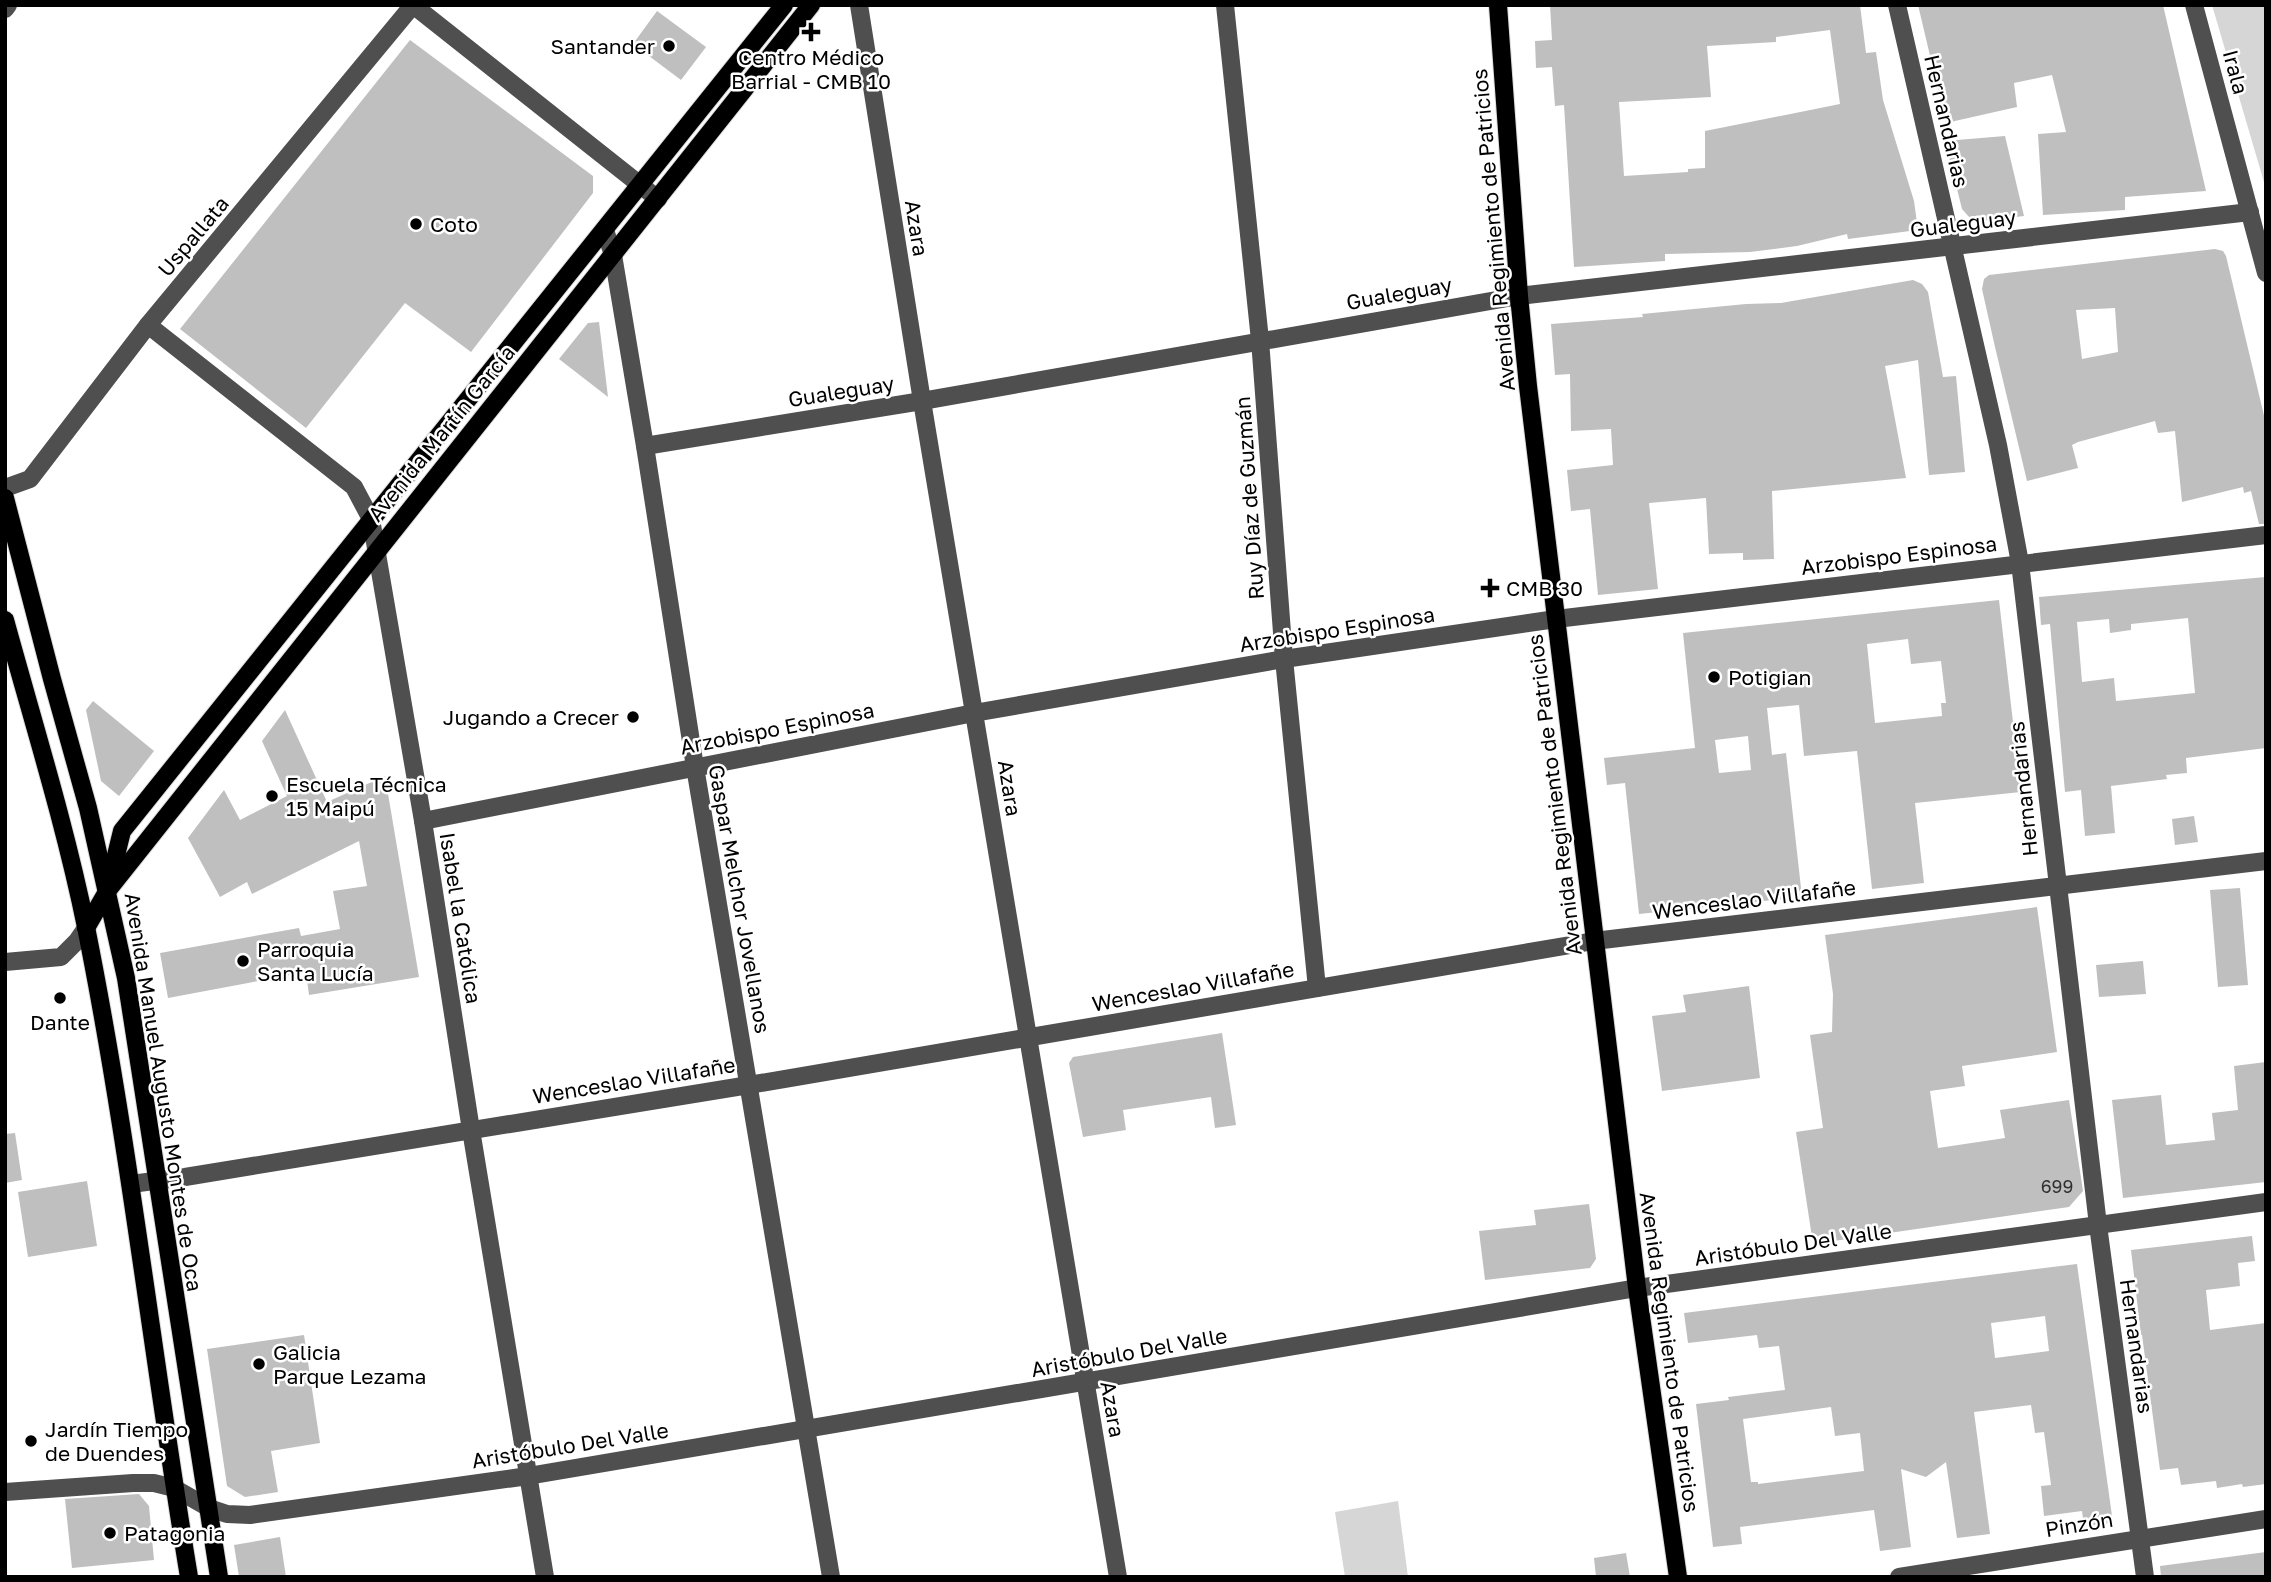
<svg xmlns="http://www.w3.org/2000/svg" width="2271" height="1582" font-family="'Golos Text',sans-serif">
  <rect width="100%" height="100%" fill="#fff"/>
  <g fill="#d6d6d6">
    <polygon points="2212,5 2266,5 2266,189"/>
    <polygon points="1398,1501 1408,1577 1345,1577 1335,1512"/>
  </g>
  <g fill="#bfbfbf" fill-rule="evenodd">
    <path d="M1550,5H1860L1866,53L1876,52L1883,100L1914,201L1918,230L1848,239L1847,234L1797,246L1750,252L1665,254V261L1574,267L1564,105L1555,106L1552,67L1536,68L1535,41L1552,40ZM1830,30L1840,104L1705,131V168L1688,169V172L1624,176L1619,102L1711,97L1707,46L1776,42V37Z"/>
    <polygon points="1918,5 2163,5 2206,191 2125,197 2125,210 2043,215 2038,134 2066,132 2052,75 2014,83 2017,107 1946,123"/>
    <polygon points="657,11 706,47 681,80 633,44"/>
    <polygon points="410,40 593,176 593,193 471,352 405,303 306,428 180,329"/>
    <polygon points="2005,136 2024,216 1983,221 1970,218 1962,209 1945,141"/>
    <path d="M2215,249L2223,251L2226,256L2266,424V524H2259L2251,491L2244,493L2243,487L2182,502L2175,431L2158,433L2155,421L2078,442L2072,445L2078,468L2027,481L1995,347L1982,289L1984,279L1989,275ZM2115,308L2118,352L2082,359L2076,310Z"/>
    <polygon points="1913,280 1922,284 1928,292 1943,377 1956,376 1965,472 1929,475 1918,360 1885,366 1906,478 1772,491 1774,559 1743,560 1743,553 1709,554 1706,498 1649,503 1658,589 1598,595 1590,509 1571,511 1567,470 1613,465 1611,429 1571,431 1570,374 1555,375 1551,324 1643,317 1642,314 1746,304 1781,303"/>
    <polygon points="599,322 608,397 559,359 588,323"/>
    <path d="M2266,577V748L2186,758L2187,773L2166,775L2167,779L2111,786L2115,833L2085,836L2081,790L2065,792L2050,624L2041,625L2039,597ZM2188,618L2195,693L2116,701L2114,678L2082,682L2077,622L2109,619L2110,633L2131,630V624Z"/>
    <path d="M1999,600L2021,792L1915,803L1924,883L1872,889L1857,751L1804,756L1799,705L1767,708L1772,755L1786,753L1802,897L1639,914L1625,783L1607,785L1604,758L1695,748L1683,633ZM1908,639L1911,664L1941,661L1946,703H1941L1942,716L1875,723L1867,644ZM1748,736L1751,770L1719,773L1715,740Z"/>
    <polygon points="93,701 154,751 119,796 101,781 86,710"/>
    <polygon points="285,710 327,802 385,776 419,977 309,995 306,972 168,998 160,953 299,928 301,936 340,929 333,891 367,886 359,841 252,894 247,882 220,897 188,838 224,790 240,820 287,796 262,741"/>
    <polygon points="2194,816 2198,842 2175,845 2172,819"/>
    <polygon points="2240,888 2248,985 2218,987 2210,890"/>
    <polygon points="2037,907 2057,1052 1962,1066 1965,1086 1930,1091 1938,1148 2005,1138 2000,1110 2069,1100 2083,1191 2069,1207 1813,1244 1796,1132 1823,1128 1810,1035 1832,1032 1833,994 1825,935"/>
    <polygon points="2143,961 2146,994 2099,997 2096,965"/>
    <polygon points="1749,986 1760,1078 1662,1091 1652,1016 1686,1012 1683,995"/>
    <polygon points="1222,1033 1236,1125 1215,1128 1211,1097 1123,1110 1126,1130 1083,1137 1069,1063 1073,1057"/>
    <polygon points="2266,1062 2266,1182 2123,1198 2112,1100 2161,1095 2166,1145 2215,1140 2212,1113 2238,1110 2234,1066"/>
    <polygon points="15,1133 22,1180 5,1183 5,1134"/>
    <polygon points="87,1181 97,1246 28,1257 18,1192"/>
    <polygon points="1589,1204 1596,1259 1590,1268 1485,1280 1479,1231 1536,1225 1534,1210"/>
    <polygon points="2252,1236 2255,1261 2238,1263 2240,1286 2206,1290 2210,1330 2266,1323 2266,1484 2243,1487 2242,1484 2217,1488 2216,1481 2181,1485 2178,1468 2160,1470 2142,1335 2141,1335 2131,1250"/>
    <path d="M2077,1264L2113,1523L2084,1526L2082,1511L2044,1516L2041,1486L2051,1485L2044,1432L2035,1433L2031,1405L1974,1412L1990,1534L1957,1538L1946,1462L1926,1477L1901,1469L1911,1547L1880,1551L1874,1510L1740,1527L1742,1544L1713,1547L1696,1404L1729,1400L1728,1397L1785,1390L1779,1346L1759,1348L1757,1335L1688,1343L1684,1313ZM2045,1316L2049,1351L1995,1358L1991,1323ZM1831,1407L1835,1436L1860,1433L1864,1471L1758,1484V1482H1751L1743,1419Z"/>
    <polygon points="304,1335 320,1443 271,1451 278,1492 245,1497 227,1486 207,1349"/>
    <polygon points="139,1494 149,1506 154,1560 72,1568 65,1499"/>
    <polygon points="280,1537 286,1577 239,1577 234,1545"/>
    <polygon points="2266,1552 2266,1577 2161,1577 2160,1566"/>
    <polygon points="1626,1553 1630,1577 1596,1577 1594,1558"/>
  </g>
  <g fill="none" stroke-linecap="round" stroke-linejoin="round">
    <defs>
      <g id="major">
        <polyline points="1498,5 1519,296 1528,386 1637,1288 1678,1577"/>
        <polyline points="5,498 52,679 88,808 126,978 219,1577"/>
        <path d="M5,620C33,722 65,824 86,927C129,1142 153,1360 189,1577"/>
        <polyline points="109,884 122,831 784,5"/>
        <polyline points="86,928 108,890 811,5"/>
      </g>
    </defs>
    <use href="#major" stroke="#dbdbdb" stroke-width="20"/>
    <g stroke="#4f4f4f" stroke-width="18">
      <polyline points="413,5 658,199"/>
      <polyline points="859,5 922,401 1118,1577"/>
      <polyline points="1225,5 1260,340 1284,659 1317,988"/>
      <polyline points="1897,5 1998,445 2020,563 2098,1225 2145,1577"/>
      <polyline points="2194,5 2266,273"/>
      <polyline points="5,9 8,5"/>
      <polyline points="605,230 613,255 645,446 695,767 831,1577"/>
      <polyline points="148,325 354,487 371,519 423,821 471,1130 545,1577"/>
      <polyline points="645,446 922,401 1519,296 2250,212"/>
      <polyline points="5,488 30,479 148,325 413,5"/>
      <polyline points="423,821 974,713 1284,659 1556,619 2266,535"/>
      <polyline points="5,962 61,957 77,941 86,928"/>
      <polyline points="131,1184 185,1177 749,1085 1594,941 2266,861"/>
      <polyline points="5,1492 133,1483 154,1483 174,1488 209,1508 227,1514 250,1515 528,1476 1637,1288 2266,1202"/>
      <polyline points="1899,1577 2266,1519"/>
    </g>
    <use href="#major" stroke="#000" stroke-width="18"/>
  </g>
  <g fill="#000" stroke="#fff" stroke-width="2.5">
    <path d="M807.5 21.5h7v7h7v7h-7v7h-7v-7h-7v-7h7z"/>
    <circle cx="669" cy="46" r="7"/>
    <circle cx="416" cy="224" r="7"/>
    <path d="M1486.5 577.5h7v7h7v7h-7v7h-7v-7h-7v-7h7z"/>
    <circle cx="1714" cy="677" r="7"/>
    <circle cx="633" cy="717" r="7"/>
    <circle cx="272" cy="796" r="7"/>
    <circle cx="243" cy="961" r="7"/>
    <circle cx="60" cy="998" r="7"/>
    <circle cx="259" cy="1364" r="7"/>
    <circle cx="31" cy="1441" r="7"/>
    <circle cx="110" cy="1533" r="7"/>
  </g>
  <g text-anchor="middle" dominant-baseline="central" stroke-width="5" stroke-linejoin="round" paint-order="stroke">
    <g font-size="18" fill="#303030">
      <text x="2057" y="1186">699</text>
    </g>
    <g font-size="21" fill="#000" stroke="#fff" text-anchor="start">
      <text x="655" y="46" text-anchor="end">Santander</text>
      <text x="811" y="57" text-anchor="middle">Centro Médico<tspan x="811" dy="24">Barrial - CMB 10</tspan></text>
      <text x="430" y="224">Coto</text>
      <text x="1506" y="588">CMB 30</text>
      <text x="1728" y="677">Potigian</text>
      <text x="619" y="717" text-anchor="end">Jugando a Crecer</text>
      <text x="286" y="784">Escuela Técnica<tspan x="286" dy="24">15 Maipú</tspan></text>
      <text x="257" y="949">Parroquia<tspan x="257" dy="24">Santa Lucía</tspan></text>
      <text x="60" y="1022" text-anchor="middle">Dante</text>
      <text x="273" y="1352">Galicia<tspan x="273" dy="24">Parque Lezama</tspan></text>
      <text x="45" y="1429">Jardín Tiempo<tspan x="45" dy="24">de Duendes</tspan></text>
      <text x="124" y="1533">Patagonia</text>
    </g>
    <g font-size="21" fill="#000" stroke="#fff">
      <text transform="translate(2236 72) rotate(75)">Irala</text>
      <text transform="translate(1947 121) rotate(77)">Hernandarias</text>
      <text transform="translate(1963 223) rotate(-7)">Gualeguay</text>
      <text transform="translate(917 228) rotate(81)">Azara</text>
      <text transform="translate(1493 230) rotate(-95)">Avenida Regimiento de Patricios</text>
      <text transform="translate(193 236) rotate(-50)">Uspallata</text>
      <text transform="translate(1399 293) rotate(-10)">Gualeguay</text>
      <text transform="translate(841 391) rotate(-9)">Gualeguay</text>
      <text transform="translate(441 433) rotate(-51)">Avenida Martín García</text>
      <text transform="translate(1249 498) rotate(-94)">Ruy Díaz de Guzmán</text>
      <text transform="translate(1899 555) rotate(-7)">Arzobispo Espinosa</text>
      <text transform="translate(1337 629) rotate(-9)">Arzobispo Espinosa</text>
      <text transform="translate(777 728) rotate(-11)">Arzobispo Espinosa</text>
      <text transform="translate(1010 788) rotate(81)">Azara</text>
      <text transform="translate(2023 789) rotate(-96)">Hernandarias</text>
      <text transform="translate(1554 795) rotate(-97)">Avenida Regimiento de Patricios</text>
      <text transform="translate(740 899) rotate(80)">Gaspar Melchor Jovellanos</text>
      <text transform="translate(1754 899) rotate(-7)">Wenceslao Villafañe</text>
      <text transform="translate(461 918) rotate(81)">Isabel la Católica</text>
      <text transform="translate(1193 986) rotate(-10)">Wenceslao Villafañe</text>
      <text transform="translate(634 1080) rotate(-9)">Wenceslao Villafañe</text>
      <text transform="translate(164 1092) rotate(81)">Avenida Manuel Augusto Montes de Oca</text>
      <text transform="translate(1793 1244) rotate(-8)">Aristóbulo Del Valle</text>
      <text transform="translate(2137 1346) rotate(82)">Hernandarias</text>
      <text transform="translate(1129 1352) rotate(-10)">Aristóbulo Del Valle</text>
      <text transform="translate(1670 1352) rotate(82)">Avenida Regimiento de Patricios</text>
      <text transform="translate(1113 1409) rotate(80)">Azara</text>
      <text transform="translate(570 1445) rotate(-9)">Aristóbulo Del Valle</text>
      <text transform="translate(2079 1524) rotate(-9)">Pinzón</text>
    </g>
  </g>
  <rect width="2271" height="1582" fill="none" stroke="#000000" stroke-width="14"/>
</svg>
